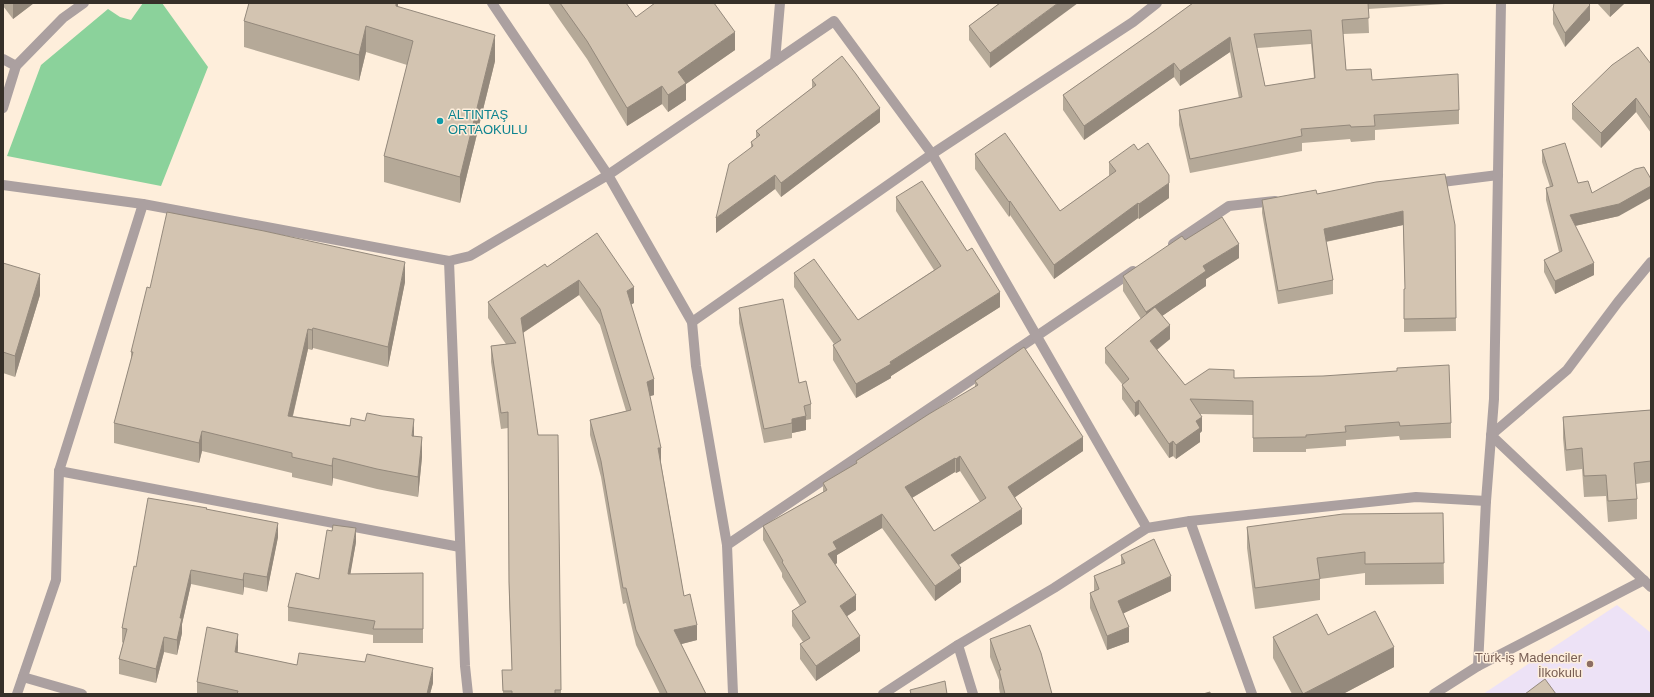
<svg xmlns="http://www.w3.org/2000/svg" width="1654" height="697" font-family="Helvetica,sans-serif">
  <rect width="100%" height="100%" fill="#feeedb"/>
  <polygon fill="#ede2f6" points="1617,605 1651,633 1651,694 1483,694"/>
  <polygon fill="#8bd29b" points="143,3 162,3 208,67 161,186 7,156 41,65 108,9 120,17 131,20"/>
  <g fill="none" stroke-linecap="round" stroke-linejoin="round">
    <g stroke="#aba0a0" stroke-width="10">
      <polyline points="3,59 16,66"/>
      <polyline points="775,61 780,3"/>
      <polyline points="3,108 16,66 63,18 84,3"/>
      <polyline points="1434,183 1498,175"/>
      <polyline points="3,185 143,204 449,261 470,256 608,175 492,3"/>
      <polyline points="1173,244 1229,206 1275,201"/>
      <polyline points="449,261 465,666 468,694"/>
      <polyline points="1651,262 1618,302 1567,370 1491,435 1651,587"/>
      <polyline points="692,322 932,154 1133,22 1157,3"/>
      <polyline points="59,471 460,547"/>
      <polyline points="1190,521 1252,694"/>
      <polyline points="727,545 1133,271"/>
      <polyline points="958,645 973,694"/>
      <polyline points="1478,666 1486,501 1494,399 1501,3"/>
      <polyline points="23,677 82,694"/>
      <polyline points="17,694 56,580 59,471 143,204"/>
      <polyline points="733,694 727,545 696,366 692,322 608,175 834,21 932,154 1147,528"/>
      <polyline points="883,694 958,645 1054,588 1147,528 1190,521 1416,497 1486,501"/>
      <polyline points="1434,694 1478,666 1644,580"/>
    </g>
  </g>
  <g fill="#b5a998" fill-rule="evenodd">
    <polygon points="3,3 34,3 13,19 3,6"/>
    <polygon points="398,3 398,7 495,61 460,203 384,182 384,156 407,65 366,52 359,81 244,47 244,21"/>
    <polygon points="548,3 626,3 636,17 735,50 686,84 686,100 668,112 662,104 627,126 587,59 561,22"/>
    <polygon points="1000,3 990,68 969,40 969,26"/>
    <path d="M1193,3H1445V4L1368,9L1369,33L1343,34L1346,70L1372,80L1459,110V124L1375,130V140L1351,142L1350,139L1302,143V151L1190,173L1179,125V110L1239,98L1230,52L1180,86L1174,77L1084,140L1063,110V95L1153,32ZM1311,44L1314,78L1265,86L1257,48Z"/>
    <polygon points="1597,3 1625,3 1610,17"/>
    <polygon points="1553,10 1590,20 1565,47 1553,24"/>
    <polygon points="1651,64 1651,133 1636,112 1601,148 1572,119 1572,104"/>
    <polygon points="812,80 880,122 781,197 775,189 716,233 751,148 751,142 756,138 756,131 812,88"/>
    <polygon points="1542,150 1578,183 1619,216 1575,226 1594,275 1555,294 1544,272 1544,260 1559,252 1546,200 1546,188 1550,187 1542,162"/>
    <polygon points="975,154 1060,211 1109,176 1109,162 1169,198 1139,219 1138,218 1054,279 1010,215 1009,217 975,169"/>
    <polygon points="1317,194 1455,225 1456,331 1404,332 1404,289 1405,289 1403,225 1326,242 1333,280 1333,294 1278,304 1262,213 1262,200"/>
    <polygon points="896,197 1000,307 891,376 891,378 856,398 833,360 833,345 834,344 794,287 794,273 858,320 934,270 896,211"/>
    <polygon points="1185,240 1239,258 1206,279 1206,286 1162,316 1170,339 1157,350 1185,385 1234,378 1451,423 1451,438 1400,440 1399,436 1346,440 1346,446 1306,449 1306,452 1253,452 1253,415 1200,414 1202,431 1200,433 1200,442 1176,459 1173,456 1169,458 1139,414 1135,417 1122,399 1122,384 1105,363 1105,348 1141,319 1123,291 1123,276"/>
    <polygon points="3,263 40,295 15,377 3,373"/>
    <polygon points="547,267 634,303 631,304 654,395 650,396 661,463 684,596 697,640 681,644 706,694 660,694 636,645 626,603 623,604 601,477 590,435 590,420 626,411 600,325 579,295 523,333 538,435 558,435 561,694 503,694 502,670 512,670 509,598 508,428 501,429 491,362 491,346 506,344 488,318 488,302"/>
    <polygon points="405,282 388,367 313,348 312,350 308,349 293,416 414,436 422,457 418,497 377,489 333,478 332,486 292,477 292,473 202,451 199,463 114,443 114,423 131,360 131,352 150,288"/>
    <polygon points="739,308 799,383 811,404 811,419 806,420 806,430 792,433 792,438 764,443 739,323"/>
    <path d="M975,381L1083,451L1015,497L1022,524L958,565L961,582L935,601L882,528L837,555V563L835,565L856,610L847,616L860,651L816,681L800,659V644L803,642L792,626V611L800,606L782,577V573L763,540V526L823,492V483L856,463V461L975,387ZM960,471L980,502L934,531L912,498L955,472L956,473Z"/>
    <polygon points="1651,410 1651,482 1636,484 1637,499 1637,519 1608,522 1606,496 1584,497 1582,469 1566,471 1563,438 1563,417"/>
    <polygon points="207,509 278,537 267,592 244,587 243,595 191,584 182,624 182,633 177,655 164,652 156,683 119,674 119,659 123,643 122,642 122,628 136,567"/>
    <polygon points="1443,513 1444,584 1365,585 1365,573 1320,579 1320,600 1255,609 1247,548 1247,527"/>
    <polygon points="356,542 350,574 423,573 423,643 373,643 373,635 288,621 288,607 319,579"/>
    <polygon points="1121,555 1171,591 1123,613 1129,642 1107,650 1090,608 1090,593 1094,591 1094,576 1121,565"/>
    <polygon points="1328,635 1394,667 1343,694 1292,694 1273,658 1273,637"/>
    <polygon points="990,639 1052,694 1000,694 999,688 999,680 990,657"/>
    <polygon points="238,648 238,653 297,665 433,683 430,694 197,694 197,682"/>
  </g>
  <g fill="#94897c">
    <polygon points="15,3 34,3 13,19 13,4"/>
    <polygon points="396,3 398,3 398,22 396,6"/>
    <polygon points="1058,3 1078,3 990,68 990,53"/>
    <polygon points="1610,3 1625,3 1610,17"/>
    <polygon points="1590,5 1590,20 1565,47 1565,33"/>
    <polygon points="366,26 366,52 359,81 359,55"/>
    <polygon points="735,32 735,50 686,84 686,100 668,112 668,95 678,72"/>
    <polygon points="495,35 495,61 460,203 460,177"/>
    <polygon points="1230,37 1230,52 1180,86 1180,71"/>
    <polygon points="1174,63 1174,77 1084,140 1084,126"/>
    <polygon points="662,86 662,104 627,126 627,108"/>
    <polygon points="1636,98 1636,112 1601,148 1601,133"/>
    <polygon points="880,108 880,122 781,197 781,183"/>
    <polygon points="775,175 775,189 716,233 716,218"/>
    <polygon points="1169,183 1169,198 1139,219 1139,204"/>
    <polygon points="1651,186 1651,198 1619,216 1570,227 1570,215"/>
    <polygon points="1010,201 1010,215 1009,217 1009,202"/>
    <polygon points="1138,203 1138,218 1054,279 1054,265"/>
    <polygon points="1403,211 1403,225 1324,242 1324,229"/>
    <polygon points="1239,244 1239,258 1206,279 1206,286 1146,327 1146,312 1203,266"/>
    <polygon points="405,262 405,282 388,367 388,347"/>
    <polygon points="1594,263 1594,275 1555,294 1555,281"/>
    <polygon points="40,274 40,295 15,377 15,356"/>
    <polygon points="579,280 579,295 521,334 521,318"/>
    <polygon points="634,287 634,303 627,307 627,291"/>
    <polygon points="1000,292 1000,307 891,376 891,378 856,398 856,384"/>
    <polygon points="1170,325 1170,339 1150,355 1150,341"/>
    <polygon points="313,328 313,348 312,350 312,330"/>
    <polygon points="308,329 308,349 288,436 288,416"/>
    <polygon points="654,379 654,395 647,397 647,382"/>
    <polygon points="1139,400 1139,414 1135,417 1135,403"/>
    <polygon points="806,416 806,430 792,433 792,419"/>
    <polygon points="1202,417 1202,431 1200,433 1200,442 1176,459 1176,445 1196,421"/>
    <polygon points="414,419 414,439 412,436"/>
    <polygon points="202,431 202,451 199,463 199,443"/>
    <polygon points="422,437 422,457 418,497 418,477"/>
    <polygon points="1083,437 1083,451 1008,502 1008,487"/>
    <polygon points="1173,441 1173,456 1169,458 1169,444"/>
    <polygon points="658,448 661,448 661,463 658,464"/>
    <polygon points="960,456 960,471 956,473 956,459"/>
    <polygon points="333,458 333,478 332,486 332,466"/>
    <polygon points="955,458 955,472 905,502 905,487"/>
    <polygon points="1022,509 1022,524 951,570 951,555"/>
    <polygon points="882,514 882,528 837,555 837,563 828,569 828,554 833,542"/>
    <polygon points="278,523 278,537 267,592 267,577"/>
    <polygon points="356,528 356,542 348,588 348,574"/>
    <polygon points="961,568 961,582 935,601 935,586"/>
    <polygon points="191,570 191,584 182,624 182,633 177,655 177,640 180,618"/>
    <polygon points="244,573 244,587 243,595 243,580"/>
    <polygon points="1171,576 1171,591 1118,616 1118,601"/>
    <polygon points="856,595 856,610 840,621 840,606"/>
    <polygon points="697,625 697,640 674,646 674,630"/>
    <polygon points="1129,627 1129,642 1107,650 1107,636"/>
    <polygon points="238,634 238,648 235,667 235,652"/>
    <polygon points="860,636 860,651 816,681 816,666"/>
    <polygon points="164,637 164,652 156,683 156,669"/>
    <polygon points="1394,647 1394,667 1343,694 1303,694"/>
    <polygon points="433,668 433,683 430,694 427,694"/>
  </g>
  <g fill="#d3c4b1" stroke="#94897c" fill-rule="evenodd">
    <polygon points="249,3 396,3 396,6 495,35 460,177 384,156 413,41 366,26 359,55 244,21"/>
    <polygon points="560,3 626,3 636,17 655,3 714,3 735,32 678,72 686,83 668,95 662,86 627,108 587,41"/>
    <polygon points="1000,3 1058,3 990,53 969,26"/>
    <path d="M1193,3H1368L1369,18L1342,20L1346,70L1371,69L1372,80L1458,74L1459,110L1374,115L1375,126L1351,127L1350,125L1301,129L1302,136L1190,159L1179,110L1242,97L1230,37L1180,71L1174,63L1084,126L1063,95L1153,32ZM1311,30L1315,78L1265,86L1254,34Z"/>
    <polygon points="1554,3 1588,3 1590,5 1565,33 1553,10"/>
    <polygon points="1638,47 1651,64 1651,119 1636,98 1601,133 1572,104 1612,65"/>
    <polygon points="842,56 856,74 880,108 781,183 775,175 716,218 729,164 753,146 751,142 760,135 756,131 816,85 812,80"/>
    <polygon points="1005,133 1060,211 1116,171 1109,162 1134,144 1138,150 1148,143 1169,175 1169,183 1139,204 1138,203 1054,265 1010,201 1009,202 975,154"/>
    <polygon points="1565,143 1578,183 1588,181 1592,193 1635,169 1644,167 1651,179 1651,186 1619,204 1570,215 1594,263 1555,281 1544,260 1562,251 1546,188 1553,186 1542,150"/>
    <polygon points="1445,174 1455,225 1456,318 1404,319 1404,289 1405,289 1403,211 1324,229 1333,280 1278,291 1262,200 1316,190 1317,194 1376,182"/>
    <polygon points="922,181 967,251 972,248 1000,292 890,362 891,364 856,384 833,345 841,340 794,273 814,259 858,320 941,266 896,197"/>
    <polygon points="167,212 264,231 405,262 388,347 313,328 312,330 308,329 288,416 350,426 351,418 365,421 367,413 382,416 414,419 412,436 422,437 418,477 377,469 333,458 332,466 292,457 292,453 202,431 199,443 114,423 133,352 131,352 147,287 150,288"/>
    <polygon points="1222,217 1239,244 1203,266 1206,271 1146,312 1123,276 1182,236 1185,240"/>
    <polygon points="597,233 634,287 627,291 654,379 647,382 661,448 658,448 684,596 690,594 697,625 674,630 706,694 665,694 667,693 636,630 626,588 623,588 601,461 590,420 631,410 600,309 579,280 521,318 538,435 558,435 561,690 555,690 555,694 512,694 512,691 503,691 502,670 512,670 509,582 508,412 501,413 491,346 516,343 488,302 545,264 547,267"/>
    <polygon points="3,263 40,274 15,356 3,352"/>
    <polygon points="783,299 799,383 806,381 811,404 804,406 806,416 792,419 792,423 764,429 739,308"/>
    <polygon points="1155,307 1170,325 1150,341 1185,385 1209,369 1234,370 1234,378 1323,376 1397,371 1397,368 1449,365 1451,423 1400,426 1399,422 1345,426 1346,432 1306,435 1306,437 1253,438 1253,401 1190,399 1202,417 1196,421 1200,428 1176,445 1173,441 1169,444 1139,400 1135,403 1122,385 1129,379 1105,348"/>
    <path d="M1024,347L1083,437L1008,487L1022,509L951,555L961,568L935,586L882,514L833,542L837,549L828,554L856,595L840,606L860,636L816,666L800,644L810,638L792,611L806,602L782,562L783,561L763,526L827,490L823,483L857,463L856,461L929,414L978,385L975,381ZM960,456L986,498L934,531L905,487L955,458L956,459Z"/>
    <polygon points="1651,410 1651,461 1634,463 1637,499 1608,501 1606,475 1584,476 1582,448 1566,450 1563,417"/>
    <polygon points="148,498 207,508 206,509 278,523 267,577 244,573 243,580 191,570 180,618 182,618 177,640 164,637 156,669 119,659 127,629 122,628 134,566 136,567"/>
    <polygon points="1443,513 1444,563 1365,564 1365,552 1317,558 1320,579 1255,588 1247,527 1343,514"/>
    <polygon points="333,525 356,528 348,574 423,573 423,629 373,629 375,621 288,607 296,573 319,579 327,530 332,531"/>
    <polygon points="1154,539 1171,576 1118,601 1129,627 1107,636 1090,593 1099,589 1094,576 1125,563 1121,555"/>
    <polygon points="1375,611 1394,647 1303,694 1273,637 1317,614 1328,635"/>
    <polygon points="1030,625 1041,653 1052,694 1005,694 999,670 1001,670 990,639"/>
    <polygon points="207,627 238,634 235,652 297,665 299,653 365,662 367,654 433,668 427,694 237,694 238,691 197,682"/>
    <polygon points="1545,679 1556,694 1525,694"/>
    <polygon points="945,681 947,694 911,694 910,690"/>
    <polygon points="1210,692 1210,694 1203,694"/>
  </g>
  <circle fill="#0f9aa8" stroke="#feeedb" stroke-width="1.5" cx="440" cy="121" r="4"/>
  <circle fill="#8d6e63" stroke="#feeedb" stroke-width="1.5" cx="1590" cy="664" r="4"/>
  <g text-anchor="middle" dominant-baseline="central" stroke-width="3" stroke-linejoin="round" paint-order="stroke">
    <g font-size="13" fill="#0d838f" stroke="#feeedb" text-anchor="start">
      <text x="448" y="114">ALTINTAŞ<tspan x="448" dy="15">ORTAOKULU</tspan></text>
    </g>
    <g font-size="13" fill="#785e54" stroke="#feeedb" text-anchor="end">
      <text x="1582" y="657">Türk-iş Madenciler<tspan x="1582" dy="15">İlkokulu</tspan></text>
    </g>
  </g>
  <rect width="1654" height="697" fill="none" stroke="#363029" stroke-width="8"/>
</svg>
